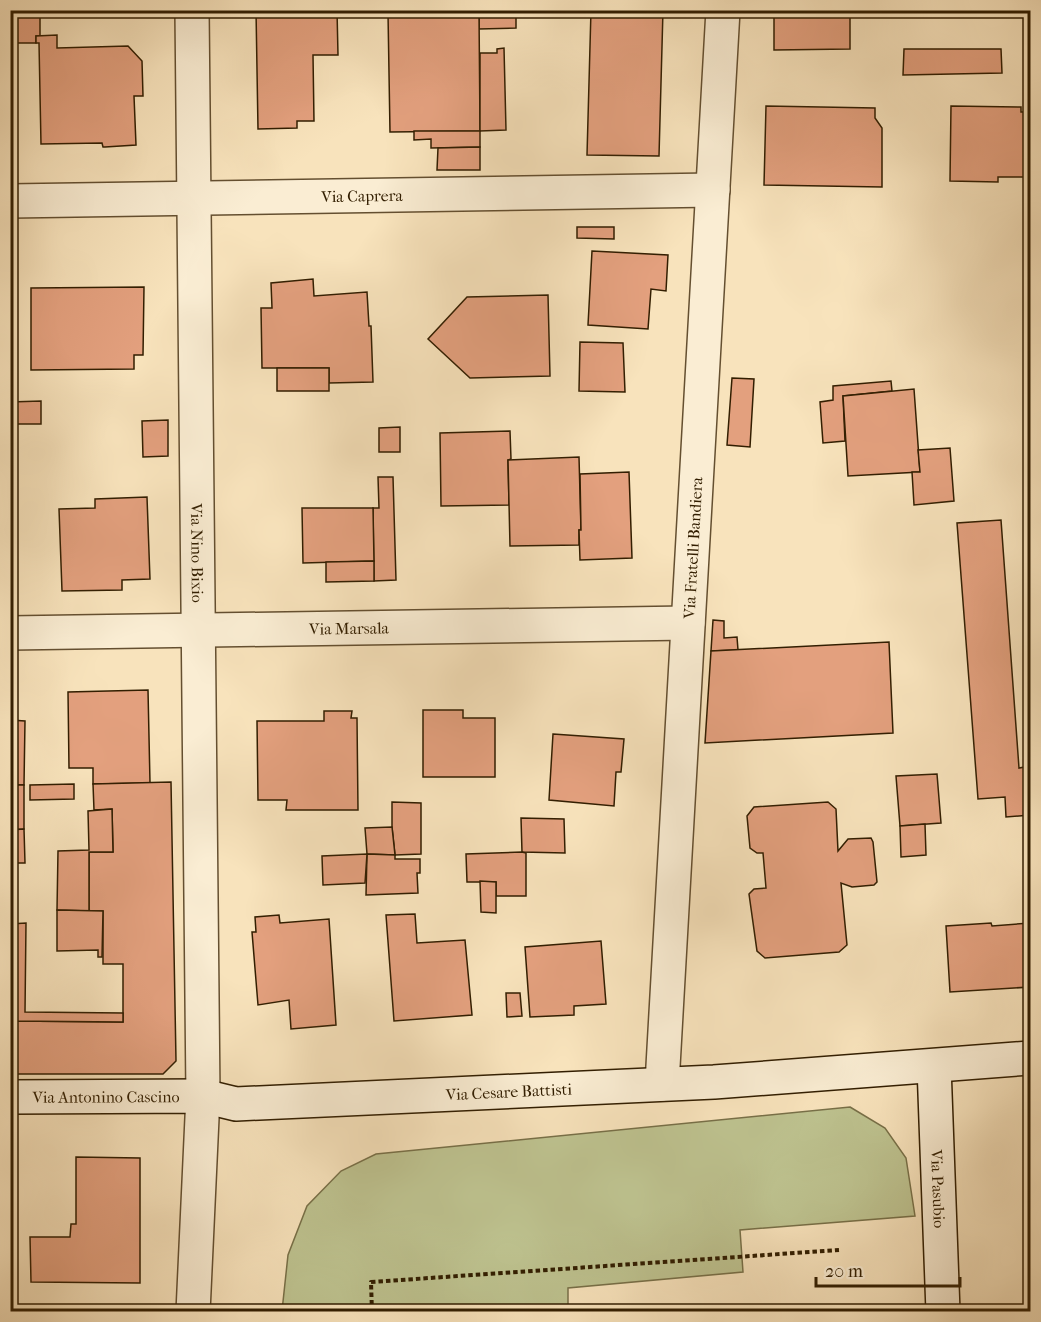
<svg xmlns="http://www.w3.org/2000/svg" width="1041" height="1322" font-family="'IM FELL French Canon',serif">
  <rect width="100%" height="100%" fill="#f8e3bc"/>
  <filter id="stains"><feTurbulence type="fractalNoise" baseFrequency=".00333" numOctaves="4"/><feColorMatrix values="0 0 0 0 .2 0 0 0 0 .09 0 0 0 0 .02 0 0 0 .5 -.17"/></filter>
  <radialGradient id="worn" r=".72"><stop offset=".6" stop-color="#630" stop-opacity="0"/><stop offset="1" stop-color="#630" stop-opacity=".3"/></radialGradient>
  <polygon fill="#bec390" stroke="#787048" stroke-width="1.5" points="850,1107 885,1128 906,1158 915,1216 740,1230 743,1272 568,1288 568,1311 282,1311 288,1255 307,1206 341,1171 376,1154"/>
  <g fill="#e3a07e" stroke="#321e01" stroke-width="1.5">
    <polygon points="10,10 40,10 40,36 36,36 36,43 10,43"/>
    <polygon points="256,10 337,10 338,55 313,55 314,121 297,121 297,128 258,129"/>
    <polygon points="388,10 479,10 479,11 388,13"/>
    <polygon points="516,10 516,28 479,29 479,10"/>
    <polygon points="591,10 663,10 659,156 587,155"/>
    <polygon points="774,10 850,10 850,49 774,50"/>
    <polygon points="479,11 480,131 390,132 388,13"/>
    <polygon points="57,35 57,48 128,46 142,61 143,96 134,96 136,145 105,147 103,147 102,143 41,144 39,43 36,43 36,36"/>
    <polygon points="504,48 506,130 480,131 480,53 497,53 497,49"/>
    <polygon points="904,49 1001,49 1002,73 903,75"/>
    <polygon points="766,106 875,108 875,118 882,128 882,187 764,185"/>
    <polygon points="951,106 1021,107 1021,112 1030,112 1030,177 998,177 998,182 950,181"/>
    <polygon points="414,131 480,131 480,147 431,148 431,139 414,140"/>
    <polygon points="480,147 480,170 437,170 438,148"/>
    <polygon points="577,227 614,227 614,239 577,238"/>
    <polygon points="592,251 668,255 666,291 651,289 648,329 588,325"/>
    <polygon points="313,279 314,296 367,292 369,326 371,326 373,382 329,383 329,368 262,368 261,308 272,308 271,283"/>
    <polygon points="144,287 143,355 134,355 134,369 31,370 31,288"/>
    <polygon points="548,295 550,376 470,378 428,339 467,297"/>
    <polygon points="580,342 623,343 625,392 579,391"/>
    <rect x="277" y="368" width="52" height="23"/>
    <polygon points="732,378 754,379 750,447 727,445"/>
    <polygon points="891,381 892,391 843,396 845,441 823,443 820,402 833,400 833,386"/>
    <polygon points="914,389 920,472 848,476 843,396"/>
    <polygon points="41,401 41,424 10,424 10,402"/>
    <polygon points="168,420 168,456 143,457 142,421"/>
    <polygon points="400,427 400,452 379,452 379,428"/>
    <polygon points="510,431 511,459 508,460 509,505 441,506 440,433"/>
    <polygon points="950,448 954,501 914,505 912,472 920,472 918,450"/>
    <polygon points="579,457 581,530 579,530 579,545 510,546 508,460"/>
    <polygon points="10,464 13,464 15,538 10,538"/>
    <polygon points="629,472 632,558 580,560 579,530 581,530 580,474"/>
    <polygon points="378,477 393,477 396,580 374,581 373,508 379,508"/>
    <polygon points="147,497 150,579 122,580 122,590 62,591 59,509 95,508 95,499"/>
    <polygon points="302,508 373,508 374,561 303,563"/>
    <polygon points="1001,520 1019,768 1030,766 1030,815 1006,817 1005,797 978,799 957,523"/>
    <polygon points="374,561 374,581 326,582 326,562"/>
    <polygon points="713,620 724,621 724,638 737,637 738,650 711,651"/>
    <polygon points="889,642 893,733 705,743 711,651"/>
    <polygon points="148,690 150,783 93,784 93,768 69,768 68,692"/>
    <polygon points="423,710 463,710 463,718 495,718 495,777 423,777"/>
    <polygon points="324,711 352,711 351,718 357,718 358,810 286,810 287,800 258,800 257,721 324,721"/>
    <polygon points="10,720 25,721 24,785 10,785"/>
    <polygon points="553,734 624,739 621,772 616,772 614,806 549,800"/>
    <polygon points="937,774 941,823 900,826 896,776"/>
    <polygon points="171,782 176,1061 163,1074 10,1074 10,1021 123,1022 123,964 103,964 103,911 89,911 89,852 113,852 112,809 94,810 93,784"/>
    <polygon points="74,784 74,799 30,800 30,785"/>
    <polygon points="10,785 24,785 24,829 10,830"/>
    <polygon points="392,802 421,803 421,854 395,855 392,827"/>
    <polygon points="828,802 836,809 838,851 848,839 871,838 873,842 877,882 874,885 852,887 841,883 847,945 839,952 765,958 757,951 749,894 754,889 766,888 763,853 757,853 750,848 747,816 754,807"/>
    <polygon points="112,809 113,852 89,852 89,911 57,910 58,851 89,850 88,811"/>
    <polygon points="521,818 564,819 565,853 522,852"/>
    <polygon points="925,824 926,855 901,857 900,826"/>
    <polygon points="392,827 395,855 367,854 365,828"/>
    <polygon points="24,829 25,863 10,863 10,830"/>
    <polygon points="522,852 526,853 526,896 496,896 496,882 467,882 466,854"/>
    <polygon points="367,854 395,855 395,859 420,859 420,873 417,873 418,893 366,895"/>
    <polygon points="367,854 365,883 323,885 322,856"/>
    <polygon points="480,881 496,882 496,913 481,912"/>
    <polygon points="57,910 103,911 102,957 98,957 98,950 57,951"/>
    <polygon points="415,914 417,943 465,940 472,1015 394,1021 386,915"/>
    <polygon points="279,915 280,923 329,919 336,1025 291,1029 289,1000 258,1005 252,932 256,932 255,917"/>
    <polygon points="26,923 25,1012 123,1013 123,1022 10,1021 10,924"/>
    <polygon points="991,923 992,926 1030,923 1030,987 950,992 946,926"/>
    <polygon points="601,941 606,1004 574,1006 574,1015 530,1017 525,947"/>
    <polygon points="506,993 520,993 522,1016 507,1017"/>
    <polygon points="1030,1128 1030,1312 1026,1129"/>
    <polygon points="76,1157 140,1158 140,1283 31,1282 30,1237 70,1237 71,1224 76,1224"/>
    <polygon points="10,1160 15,1160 16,1220 10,1220"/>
  </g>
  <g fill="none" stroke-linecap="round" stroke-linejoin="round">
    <defs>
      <g id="street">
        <path id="s1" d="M192,10L203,1096L193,1312"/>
        <path id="s2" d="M10,201L713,190"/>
        <path id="s3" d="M10,633L688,623"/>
        <path id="s4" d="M662,1084L723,10"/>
      </g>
      <g id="secondary">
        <path id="s5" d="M934,1066L943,1312"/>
        <path id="s6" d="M10,1097L203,1096L236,1104L714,1082L1030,1058"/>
      </g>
    </defs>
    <use href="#street" stroke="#644f30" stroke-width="36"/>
    <use href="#secondary" stroke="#321e01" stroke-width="36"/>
    <polyline stroke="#321e01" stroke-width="4" stroke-dasharray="4.5 3" stroke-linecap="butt" points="372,1312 371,1282 839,1250"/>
    <use href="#street" stroke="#faedd3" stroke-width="33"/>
    <use href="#secondary" stroke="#faedd3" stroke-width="33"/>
  </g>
  <g text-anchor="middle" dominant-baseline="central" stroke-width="4.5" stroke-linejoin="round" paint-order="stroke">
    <g font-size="16" fill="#321e01" stroke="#faedd3">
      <text stroke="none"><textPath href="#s2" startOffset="352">Via Caprera</textPath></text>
      <text stroke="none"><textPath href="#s4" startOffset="537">Via Fratelli Bandiera</textPath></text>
      <text stroke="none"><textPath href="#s1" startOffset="543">Via Nino Bixio</textPath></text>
      <text stroke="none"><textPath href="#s3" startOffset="339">Via Marsala</textPath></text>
      <text stroke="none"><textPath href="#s6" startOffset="500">Via Cesare Battisti</textPath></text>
      <text stroke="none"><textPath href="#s6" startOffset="96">Via Antonino Cascino</textPath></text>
      <text stroke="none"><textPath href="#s5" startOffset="123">Via Pasubio</textPath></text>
    </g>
  </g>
  <rect width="1041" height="1322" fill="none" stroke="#f8e3bc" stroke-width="36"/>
  <rect x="12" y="12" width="1017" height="1298" fill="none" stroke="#321e01" stroke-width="3"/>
  <rect x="18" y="18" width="1005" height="1286" fill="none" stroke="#321e01" stroke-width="1.5"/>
  <path d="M816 1277v9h144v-9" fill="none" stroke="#321e01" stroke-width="3"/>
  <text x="825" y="1277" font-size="18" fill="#321e01" stroke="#faedd3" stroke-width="4.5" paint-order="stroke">20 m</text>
  <rect width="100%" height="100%" filter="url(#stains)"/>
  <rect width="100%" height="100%" fill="url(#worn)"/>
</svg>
